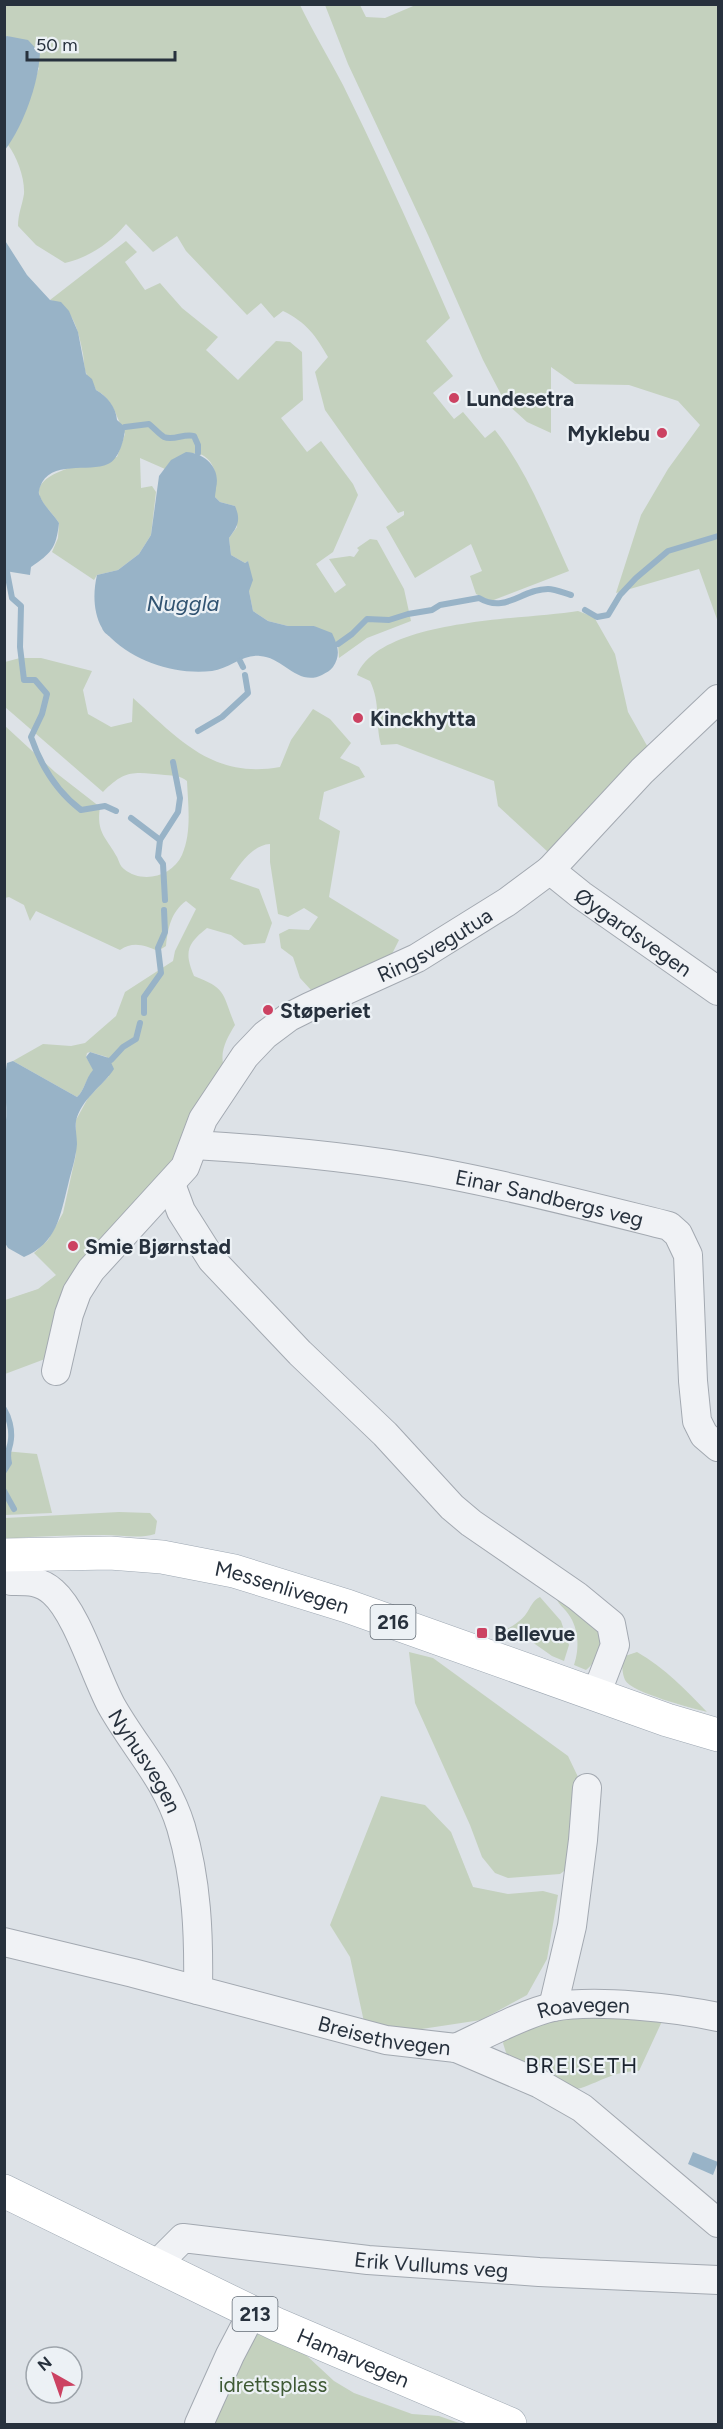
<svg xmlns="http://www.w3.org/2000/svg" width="723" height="2429" font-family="Figtree,sans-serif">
  <rect width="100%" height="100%" fill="#dde2e7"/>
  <g fill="#c4d1be">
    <polygon points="418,4 718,5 718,622 699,569 616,593 641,515 668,469 700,425 678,401 629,385 575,384 551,367 551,433 527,422 505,402 483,360 428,235 348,64 325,5 360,5 366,17 385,18"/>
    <path d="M4,5H300C313,32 329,58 343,85C381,162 416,240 450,318L426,341L453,376L433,393L454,419L463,412L485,438L495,430C528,472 547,523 569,571L491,601L476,594L470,576L482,571L471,544L415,578L386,527L404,515V511L398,513L325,410L315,372L328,357C316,336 306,322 283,311L274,318L261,303L247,315L186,251L177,236L153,252L126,224C110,243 90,257 65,263L36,245L18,226C18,214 22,206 24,194C25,178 17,157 8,145L17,130L39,68L8,36L5,37Z"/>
    <path d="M126,241L137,252L125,262L145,290L160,283L182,308L218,337L206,350L238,380L276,341L290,342L302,352L303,400L281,418L307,452L321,441L353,484L358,495L333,552L316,564L335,593L346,585L329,559L350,556L354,557L359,550L357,548L370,539L377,540L404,589L411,621L367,638L339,658L338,644L314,626H288L268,621L253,611L249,591L248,561L245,563L231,555L229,538L237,527L235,506L220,502L215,497C213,488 217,479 214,469C204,444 178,452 165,469L140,458L141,488L152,486L156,492L151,535L139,554L118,570L97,575L94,580L52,552L58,538L59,523C54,515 43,505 40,497C30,470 100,461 117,457L125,434C116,417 114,400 96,390C93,382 89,380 86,373C84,369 84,360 83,354C79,333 73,305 50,300Z"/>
    <path d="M578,611L594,617L615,654L628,712L650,751L548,852L498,806L494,781L397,744L381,745C375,722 381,704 370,681L357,675C381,618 524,620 578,611Z"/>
    <path d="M20,658H41L92,671L83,690L88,714L111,727L132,722L133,698C179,739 212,779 280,767L291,740L313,709L330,719L351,743L340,758L359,767L365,777L324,792L319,819L340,831L329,897L399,940L390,958L311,990L300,978L293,957L281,948L279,934L289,929L309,930L318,917L304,908L288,917L278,914L270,862V844C252,845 239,865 230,879L259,889L272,923L265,943L244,945L231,935L207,928C187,944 184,952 194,976C228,989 222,994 235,1025C227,1038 217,1055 226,1071L158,1187L45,1359L5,1374V1300L38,1289L56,1275L34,1253L48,1240L63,1213L76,1154V1120L88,1098L109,1076L107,1057L90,1052L87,1053L86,1057L94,1070C85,1079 85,1090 77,1097L13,1061L43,1044L71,1046L85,1043L116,1016L125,992L173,961L175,951L196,909L186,901C171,912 168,928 166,946L158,951C144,945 133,941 120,950L36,911L30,921L24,905L9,897L5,898L4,725L55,772L100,807C96,833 106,837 117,857C119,861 120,866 124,869C142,884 172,877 182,855C192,832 188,805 187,781C179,775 175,776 165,775C135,772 125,769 103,792L5,707V662Z"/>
    <polygon points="4,1451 37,1454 52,1513 5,1515"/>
    <path d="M119,1512L150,1513L157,1521L155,1534C139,1539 122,1535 104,1535C71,1535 38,1536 5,1539V1518Z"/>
    <path d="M556,1596C573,1608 606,1622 600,1646C597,1658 595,1662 586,1670L574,1665C580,1648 579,1626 566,1611C562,1606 557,1603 556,1596Z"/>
    <path d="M540,1597L561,1621L569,1645L564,1661L552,1656L525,1637L505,1630C513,1626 521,1621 526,1614C531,1607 532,1601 540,1597Z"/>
    <polygon points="409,1652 433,1658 568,1756 579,1779 571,1866 560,1874 508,1878 495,1873 482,1857 470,1825 415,1703"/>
    <path d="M637,1652C665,1668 685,1689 707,1712C692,1708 632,1693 625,1680C622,1673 622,1664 622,1657Z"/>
    <polygon points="381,1796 425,1805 451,1832 473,1887 508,1894 543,1891 558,1895 547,1959 527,1995 481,2020 415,2030 364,2022 350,1957 330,1925"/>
    <path d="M578,2016L664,2017L639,2071C614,2071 602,2081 581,2088C564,2093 524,2067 508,2059L503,2043C514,2024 557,2020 578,2016Z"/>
    <polygon points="258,2334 268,2335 306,2355 334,2381 354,2393 412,2414 439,2416 462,2424 209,2424 249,2337"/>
  </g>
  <g fill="#98b3c7">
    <path d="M7,36L28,40L40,53C38,85 24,124 5,150L4,37Z"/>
    <path d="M4,239L27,275L50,300L61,302L69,311L78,332L86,374L92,379L96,390C107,396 116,407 117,420L125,427C125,438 119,460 108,464C89,473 50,459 40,487C39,491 38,493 40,496C43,505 54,515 59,523C56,549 51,553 31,567L30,575L5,571Z"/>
    <path d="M186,452C205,453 221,468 216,488C216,491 215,494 215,497L220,502L235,506C241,520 238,526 229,538L231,555L245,563L248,561L253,580L249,591L253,611L268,621L288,626H314L332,633C338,646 341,655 333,667C330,671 327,672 322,675C298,687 283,657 260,656C243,654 229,669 212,671C177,675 137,663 111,638C108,635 103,632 102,628C93,612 93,592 97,575L118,570L139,554L151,535L159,476L171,460Z"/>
    <path d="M90,1052L109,1058L114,1069C103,1086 81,1099 76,1121C75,1128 77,1137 77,1144C76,1158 71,1172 68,1185C60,1216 57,1243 24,1257L8,1248L5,1243L4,1134C10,1111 2,1087 7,1063L13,1061L77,1097C85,1090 85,1079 93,1070L86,1057Z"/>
    <polygon points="693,2152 718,2162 713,2175 688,2164"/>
  </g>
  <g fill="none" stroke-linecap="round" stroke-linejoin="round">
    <g stroke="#98b3c7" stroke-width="6">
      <path d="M125,427L149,424C154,428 159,434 164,437C174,441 184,433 194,436L198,445V453"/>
      <path d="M7,572L12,598L21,606L20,647L24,680H35L47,694L42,714L31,737C41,766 56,791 81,810L105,806L116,811"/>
      <polyline points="585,610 597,617 608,615 620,595 636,578 668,551 718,536"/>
      <path d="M338,644L352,634L367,619L389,620L408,614L432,610L440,605L479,598C506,614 521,589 548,589C555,589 564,593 571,595"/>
      <polyline points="240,661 243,667"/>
      <polyline points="198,731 222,717 248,693 245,675"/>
      <polyline points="131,818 160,840"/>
      <polyline points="165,900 163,864 158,857 160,840 178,812 180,798 173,762"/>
      <polyline points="144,1013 144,997 161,973 158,948 165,932 164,910"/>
      <polyline points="111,1060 123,1047 136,1039 140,1023"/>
      <path d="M4,1409C9,1417 12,1429 11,1439C10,1450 6,1450 9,1463L4,1471"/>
      <polyline points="4,1491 14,1509"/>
    </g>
    <defs>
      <g id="minor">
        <path id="s1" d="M550,870L581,895L718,991"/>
        <path id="s2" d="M194,1145C280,1150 367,1158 451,1175C524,1189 597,1208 669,1226L678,1234L688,1255L693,1381L697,1421L704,1435L718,1447"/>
        <polyline points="171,1184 181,1211 212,1260 300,1353 385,1434 452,1507 471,1523 577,1596 611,1624 615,1645 602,1679 593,1694"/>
        <path id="s3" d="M56,1371L69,1314L77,1292L91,1270L185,1167L203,1119L245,1056L265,1035L289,1017L309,1007L417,958L507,902L550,870L642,771L718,699"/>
        <path id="s4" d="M11,1581C27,1581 40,1580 53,1592C77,1613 95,1675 111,1705C135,1748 166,1778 181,1827C197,1881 199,1935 198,1990"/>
        <path id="s5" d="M4,1942L133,1973L386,2040L456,2048L540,2084L582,2108L718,2223"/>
        <polyline points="553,2007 572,1926 583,1840 587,1788"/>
        <path id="s6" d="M456,2048C482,2036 527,2012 553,2007C595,1999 676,2008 718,2017"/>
        <path id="s7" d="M156,2265L183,2238L368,2260L539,2272L718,2280"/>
        <polyline points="199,2424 230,2355 252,2313"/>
      </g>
      <g id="major">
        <path id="s8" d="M4,1555L110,1553L162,1557L234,1571L347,1606L667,1720L718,1735"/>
        <path id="s9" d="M4,2191L278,2325L510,2424"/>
      </g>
    </defs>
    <use href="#minor" stroke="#a3a9b1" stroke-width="30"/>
    <use href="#major" stroke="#9da7b2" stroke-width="34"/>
    <use href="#minor" stroke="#f0f2f5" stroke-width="28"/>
    <use href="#major" stroke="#fff" stroke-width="33"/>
  </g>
  <g fill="#cc4262" stroke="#ecf1f5" stroke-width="2">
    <circle cx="454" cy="398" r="6"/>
    <circle cx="662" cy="433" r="6"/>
    <circle cx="358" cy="718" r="6"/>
    <circle cx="268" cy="1010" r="6"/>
    <circle cx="73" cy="1246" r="6"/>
    <rect x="476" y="1627" width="12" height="12" rx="3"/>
  </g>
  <g text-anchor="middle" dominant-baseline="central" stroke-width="4.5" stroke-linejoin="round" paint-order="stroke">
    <g fill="#ecf1f5" stroke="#626b74" stroke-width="1.5">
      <rect x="370.5" y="1605" width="45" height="34" rx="4.5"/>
      <rect x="232.5" y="2297" width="45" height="34" rx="4.5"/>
    </g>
    <g font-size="20" font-weight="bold" fill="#27313d">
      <text x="393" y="1622">216</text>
      <text x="255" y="2314">213</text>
    </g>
    <g font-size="21" font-weight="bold" fill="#27313d" stroke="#ecf1f5" text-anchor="start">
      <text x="466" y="398">Lundesetra</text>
      <text x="650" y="433" text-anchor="end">Myklebu</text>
      <text x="370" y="718">Kinckhytta</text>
      <text x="280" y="1010">Støperiet</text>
      <text x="85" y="1246">Smie Bjørnstad</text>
      <text x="494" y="1633">Bellevue</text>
    </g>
    <g font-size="21" fill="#27313d" stroke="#ecf1f5">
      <text stroke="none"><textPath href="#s1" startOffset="104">Øygardsvegen</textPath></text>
      <text stroke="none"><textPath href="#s3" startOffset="596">Ringsvegutua</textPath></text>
      <text stroke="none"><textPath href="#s2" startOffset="360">Einar Sandbergs veg</textPath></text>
      <text stroke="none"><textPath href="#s8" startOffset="282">Messenlivegen</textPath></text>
      <text stroke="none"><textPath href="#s4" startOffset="238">Nyhusvegen</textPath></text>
      <text stroke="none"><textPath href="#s6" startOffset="136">Roavegen</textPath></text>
      <text stroke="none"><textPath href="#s5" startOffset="392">Breisethvegen</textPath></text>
      <text stroke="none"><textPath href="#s7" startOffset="288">Erik Vullums veg</textPath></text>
      <text stroke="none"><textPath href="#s9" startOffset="387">Hamarvegen</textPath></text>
    </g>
    <g font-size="21" fill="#3e5934" stroke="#ecf1f5">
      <text x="273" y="2384">idrettsplass</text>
    </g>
    <g font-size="22" font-style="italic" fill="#315371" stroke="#ecf1f5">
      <text x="183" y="603">Nuggla</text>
    </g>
    <g font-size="22" letter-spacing="1.5" fill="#19222e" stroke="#ecf1f5">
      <text x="582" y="2065">BREISETH</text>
    </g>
  </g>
  <rect width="723" height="2429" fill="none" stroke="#27313d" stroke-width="12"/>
  <g transform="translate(54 2375) rotate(320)"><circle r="28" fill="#ecf1f5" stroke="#9da4ab" stroke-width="1.5"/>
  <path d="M0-4.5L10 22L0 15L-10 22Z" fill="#cc4262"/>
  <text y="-9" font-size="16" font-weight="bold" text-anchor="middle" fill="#27313d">N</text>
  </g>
  <path d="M27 51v9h148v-9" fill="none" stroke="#27313d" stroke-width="3"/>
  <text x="36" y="51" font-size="18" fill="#27313d" stroke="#ecf1f5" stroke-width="4.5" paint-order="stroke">50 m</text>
</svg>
